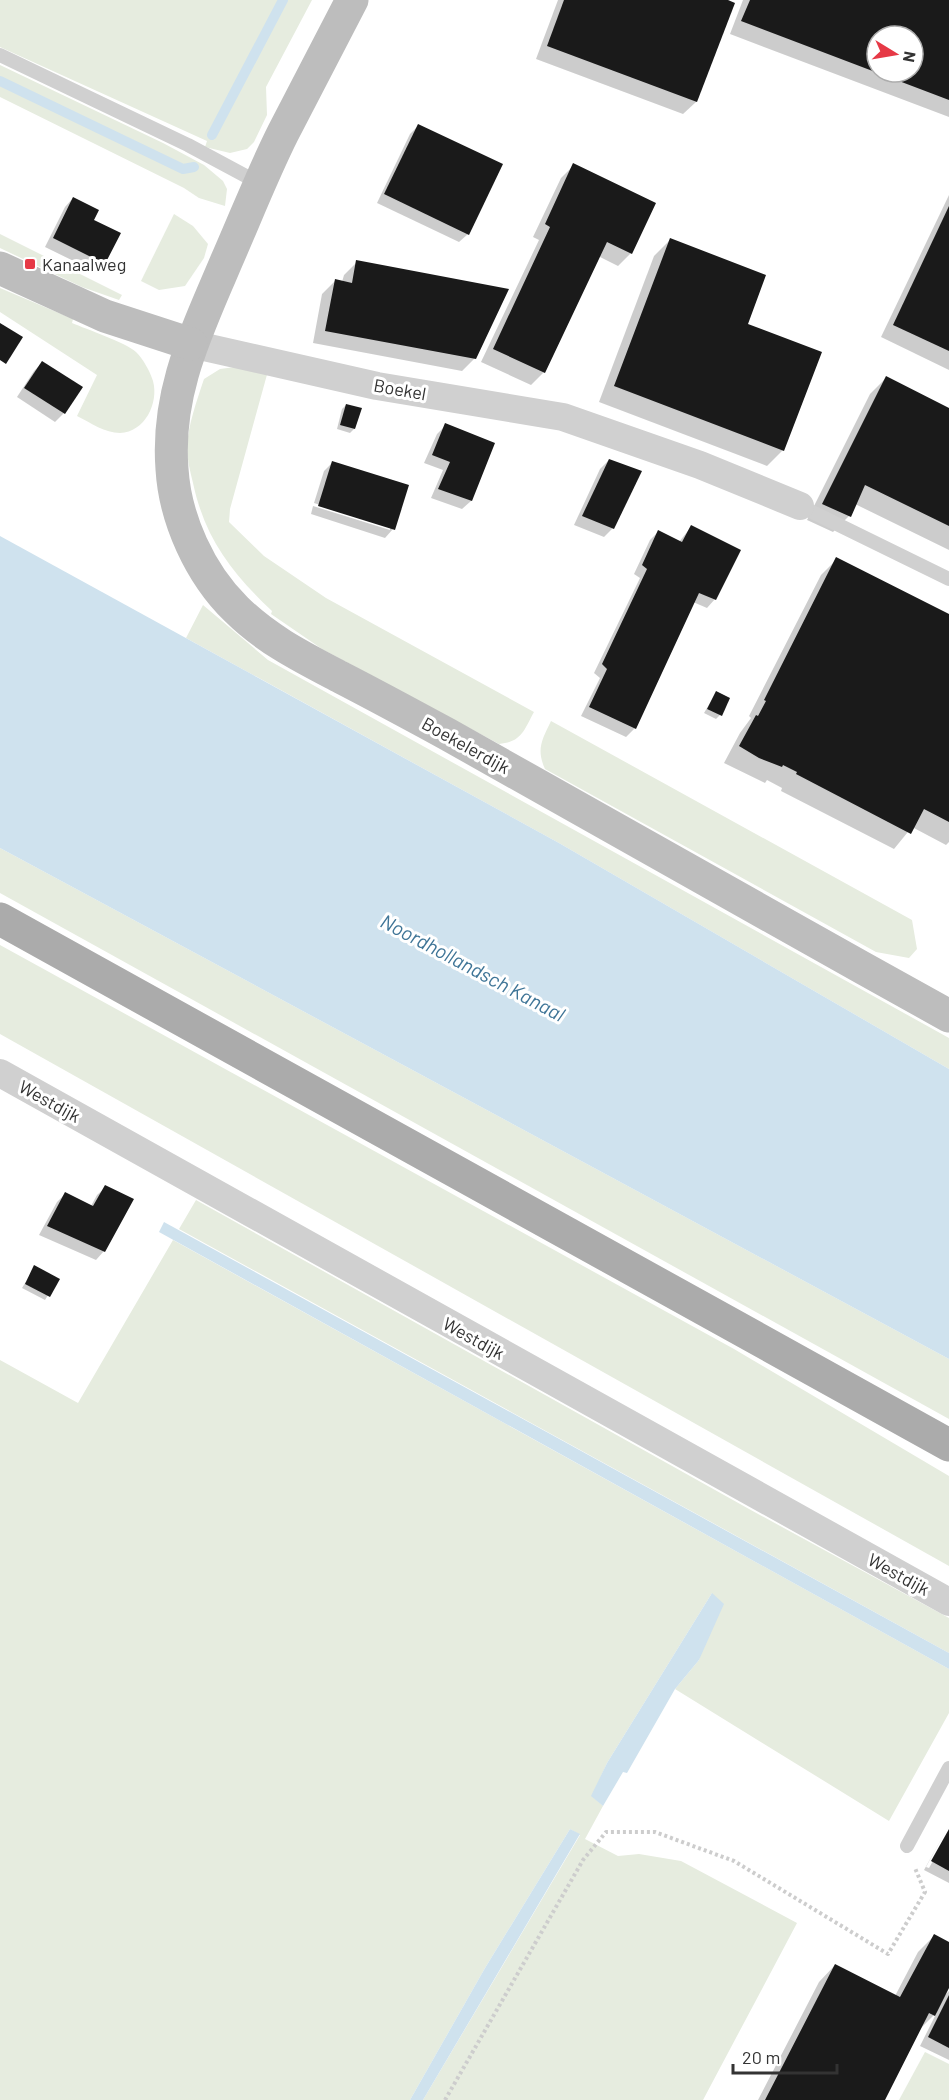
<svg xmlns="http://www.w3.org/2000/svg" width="949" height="2100" font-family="Barlow,sans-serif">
  <rect width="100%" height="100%" fill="#fff"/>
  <g fill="#e6ecdf">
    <polygon points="0,0 312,0 266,87 267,115 254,142 247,149 230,153 205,147 207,141 0,47"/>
    <polygon points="0,65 163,143 204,165 223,181 227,189 225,206 199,198 184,188 0,97"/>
    <polygon points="174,214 193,226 208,244 204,258 185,286 159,290 141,281"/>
    <polygon points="0,234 122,295 119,300 82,287 0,248"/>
    <path d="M0,288L73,319L72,323C86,329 127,343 136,352C143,359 150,371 153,381C159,403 145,432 120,433C105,433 91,423 77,416L97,375L0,312Z"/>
    <path d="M235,367L268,371L230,509L229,522L264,556L326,598L534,712C524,730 522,742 499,744L322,649L271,614L272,611C232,573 205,539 193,483C190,471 187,459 187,447C188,425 197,400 204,379L220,369Z"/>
    <polygon points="203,605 268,660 949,1038 949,1069 559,843 186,638"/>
    <path d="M551,721L912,920L917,949L909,958L876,952L545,769C536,749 542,740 551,721Z"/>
    <polygon points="0,848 949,1359 949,1419 0,893"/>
    <polygon points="0,945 734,1349 949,1476 949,1566 0,1034"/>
    <polygon points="196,1200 749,1509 949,1618 949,1653 179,1229"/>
    <polygon points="173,1240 949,1669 949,1713 889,1821 675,1689 699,1660 712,1593 607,1763 592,1796 603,1806 585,1839 618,1856 639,1854 681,1861 797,1923 703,2100 423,2100 580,1835 570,1829 485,1968 410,2100 0,2100 0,1360 78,1403"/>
    <polygon points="925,2052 949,2064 949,2100 899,2100"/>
  </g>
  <g fill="#cfe2ee">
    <polygon points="0,536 559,843 949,1069 949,1359 0,848"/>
    <polygon points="164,1222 949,1653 949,1669 159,1232"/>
    <polygon points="712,1593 724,1604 699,1660 675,1689 627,1773 623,1772 603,1806 591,1796 607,1763"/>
    <polygon points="570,1829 580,1834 423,2100 410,2100 485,1968"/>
  </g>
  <g fill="#0003" fill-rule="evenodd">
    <polygon points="558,0 724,0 733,3 696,102 683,114 536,59"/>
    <path d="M743,0H949V117L730,34ZM877,36H913V72H877Z"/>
    <polygon points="418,126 468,234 459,242 377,203 410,134"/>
    <polygon points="574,165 631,253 618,266 598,256 544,372 531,385 481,362 539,240 533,237 561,178"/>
    <polygon points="949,195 949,370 881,337"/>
    <polygon points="73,198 104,263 96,272 45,247 65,207"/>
    <polygon points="670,240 783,450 767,466 599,402 654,256"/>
    <polygon points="357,262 475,358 462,371 313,343 322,294 335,281 342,282 344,275"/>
    <polygon points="42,363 81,387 64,413 55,422 17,397 34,371"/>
    <polygon points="886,378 949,410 949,550 855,504 849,516 833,532 807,520 870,394"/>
    <polygon points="346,405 354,429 350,433 337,429 342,409"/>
    <polygon points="446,425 493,444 471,501 462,509 431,498 443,470 424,463 437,434"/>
    <polygon points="609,460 640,472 613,528 604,537 574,525 600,469"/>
    <polygon points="333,462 407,486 393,529 385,538 311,514 313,506 390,530 390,527 314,503 324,471"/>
    <polygon points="691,527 715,599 707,608 693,602 635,728 626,737 581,716 600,678 594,673 640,578 634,574 650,540 658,532 679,542"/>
    <polygon points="837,559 949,616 949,842 946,845 912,827 894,849 781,791 782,788 767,780 765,783 724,763 740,733 751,718 749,716 821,575"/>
    <polygon points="716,693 720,715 716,719 704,713"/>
    <polygon points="106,1187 104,1251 96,1260 39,1235 57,1202 65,1194 91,1206 97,1195"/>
    <polygon points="35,1267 58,1279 45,1300 22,1288"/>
    <polygon points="949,1825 926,1867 929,1868 949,1832 949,1883 924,1870"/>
    <polygon points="934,1936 949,1943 949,1985 944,1996 949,1991 949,2060 920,2046 937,2012 919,2030 883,2100 758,2100 819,1982 835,1965 895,1996 918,1952"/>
  </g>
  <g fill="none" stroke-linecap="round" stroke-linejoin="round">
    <g stroke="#cfe2ee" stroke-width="10">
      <polyline points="0,81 183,169 194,167"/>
      <polyline points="212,135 283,0"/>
    </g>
  </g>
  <g fill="#1a1a1a" fill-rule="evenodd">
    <polygon points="564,0 728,0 735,3 697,102 547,46"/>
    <path d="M750,0H949V100L741,21ZM877,36H913V72H877Z"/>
    <polygon points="418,124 503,164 469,235 384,194"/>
    <polygon points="573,163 656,203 632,254 607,242 545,373 493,349 550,227 545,224"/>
    <polygon points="73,197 99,210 94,220 121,233 105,264 53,238"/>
    <polygon points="949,206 949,351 893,325"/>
    <polygon points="670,238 766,275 748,324 822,352 784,451 614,386"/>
    <polygon points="356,260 509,289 476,359 325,331 335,279 352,283"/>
    <polygon points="0,323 23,337 6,364 0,360"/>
    <polygon points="42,361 83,387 65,414 24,388"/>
    <polygon points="886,376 949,408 949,526 865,485 851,517 822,504"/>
    <polygon points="346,404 362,408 355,429 340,425"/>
    <polygon points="445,423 495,443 472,501 438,489 450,462 432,455"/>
    <polygon points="609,459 642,471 614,529 582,516"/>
    <polygon points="332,461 409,485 395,530 318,506"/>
    <polygon points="691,525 741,550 716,600 699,593 636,729 589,707 607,669 602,664 647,569 642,565 658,530 682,542"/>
    <polygon points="836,557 949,614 949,822 924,809 911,834 796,774 797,772 783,765 782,767 759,758 739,746 756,715 758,716 766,701 764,700"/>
    <polygon points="716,691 730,698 722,716 707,709"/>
    <polygon points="105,1185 134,1199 105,1252 47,1226 65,1192 93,1206"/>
    <polygon points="34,1265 60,1279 50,1297 25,1284"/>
    <polygon points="949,1829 949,1871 931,1861"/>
    <polygon points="934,1934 949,1942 949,1988 935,2016 929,2013 885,2100 765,2100 835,1964 900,1997"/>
    <polygon points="949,1995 949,2048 928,2037"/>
  </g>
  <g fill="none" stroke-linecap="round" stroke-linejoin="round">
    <polyline stroke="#cdcdcd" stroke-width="4" stroke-dasharray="3 3" stroke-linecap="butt" points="445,2100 583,1860 606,1832 655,1832 734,1861 888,1954 925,1892 915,1868"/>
    <g stroke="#d0d0d0" stroke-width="14">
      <polyline points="0,55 188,145 259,183"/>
      <polyline points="800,506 949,579"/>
      <polyline points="907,1846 949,1768"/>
    </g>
    <g stroke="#d0d0d0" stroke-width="28">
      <polyline points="191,344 377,386 563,417 700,465 800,506"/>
      <polyline points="0,1073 949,1602"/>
    </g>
    <g stroke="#bdbdbd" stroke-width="33">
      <path d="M352,0C329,44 306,88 283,133C262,175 245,219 226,262C197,331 166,392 172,469C175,519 200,574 236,609C267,640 304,658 342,678C377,696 412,715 447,734C614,828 781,923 949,1016"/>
      <polyline points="0,268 105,316 191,344"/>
    </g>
    <polyline stroke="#ababab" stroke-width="33" points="0,919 949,1445"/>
  </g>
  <rect fill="#e63946" stroke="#fff" stroke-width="2" x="24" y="258" width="12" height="12" rx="3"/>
  <g text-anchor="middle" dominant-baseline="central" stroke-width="6" stroke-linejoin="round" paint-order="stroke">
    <g font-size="18" fill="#333" stroke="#fff" text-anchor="start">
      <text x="42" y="264">Kanaalweg</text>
    </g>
    <g font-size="18" fill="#333" stroke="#fff">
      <text transform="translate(400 389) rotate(10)">Boekel</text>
      <text transform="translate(466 745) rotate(29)">Boekelerdijk</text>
      <text transform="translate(50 1101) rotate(29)">Westdijk</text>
      <text transform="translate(474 1338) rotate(29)">Westdijk</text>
      <text transform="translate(899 1574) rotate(29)">Westdijk</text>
    </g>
    <g font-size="20" font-style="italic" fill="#3f7597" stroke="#fff">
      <text transform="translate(473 967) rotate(28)">Noordhollandsch Kanaal</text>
    </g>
  </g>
  <g transform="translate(895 54) rotate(101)"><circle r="28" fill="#ffffff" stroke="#adadad" stroke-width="1.5"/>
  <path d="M0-4.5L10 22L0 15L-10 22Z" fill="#e63946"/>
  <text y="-9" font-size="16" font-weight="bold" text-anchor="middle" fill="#333333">N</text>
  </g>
  <path d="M733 2064v9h104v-9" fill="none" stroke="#333333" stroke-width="3"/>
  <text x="742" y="2064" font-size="18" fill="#333333" stroke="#ffffff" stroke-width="4.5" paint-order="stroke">20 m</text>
</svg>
